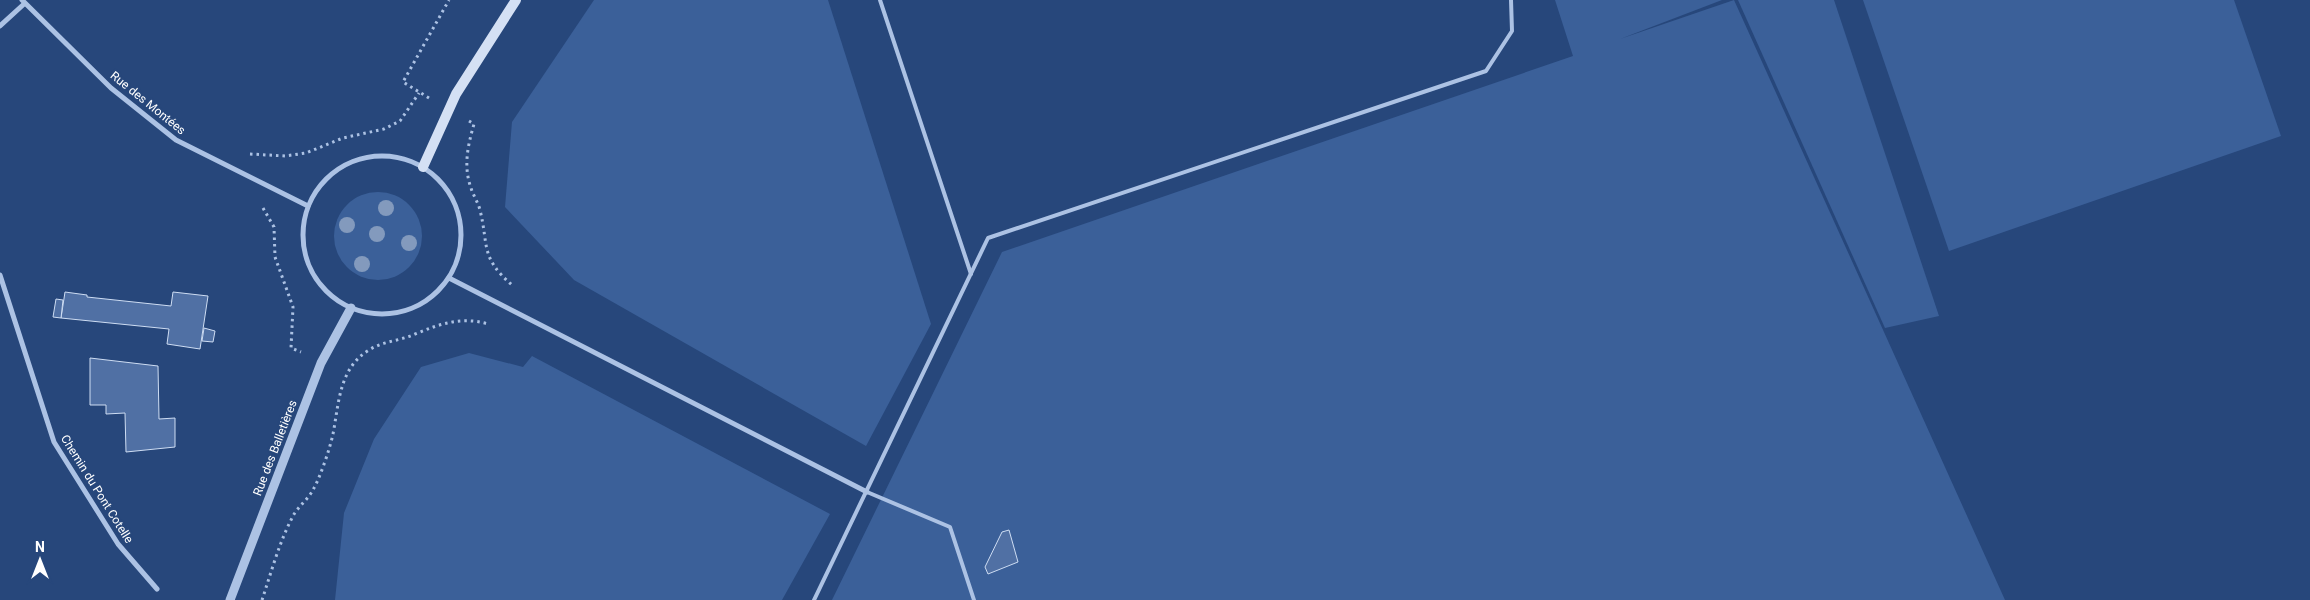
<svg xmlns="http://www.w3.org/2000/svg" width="2310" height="600" font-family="Roboto,sans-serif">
  <rect width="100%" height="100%" fill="#27477b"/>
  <g fill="#3b6099">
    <polygon points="594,0 828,0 931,324 866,446 574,280 505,207 512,122"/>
    <polygon points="1555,0 1722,0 1620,39 1734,0 2005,600 832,600 1002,252 1573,56"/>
    <polygon points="1738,0 1834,0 1939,316 1885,328"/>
    <polygon points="1863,0 2234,0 2281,136 1949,251"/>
    <circle cx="378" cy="236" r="44"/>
    <polygon points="469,353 523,367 532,356 830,514 782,600 335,600 344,513 374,439 421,367"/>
  </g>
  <g fill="#5070a4" stroke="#ceddf3">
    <polygon points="65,292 87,295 87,297 171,306 173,292 208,296 200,349 167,344 169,329 61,318"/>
    <polygon points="56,299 63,300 61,318 53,317"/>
    <polygon points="204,328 215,331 213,342 202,341"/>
    <polygon points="90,358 158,366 159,419 175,418 175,447 126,452 125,413 106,414 106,405 90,405"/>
    <polygon points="1009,530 1018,562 988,574 985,567 1002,532"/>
  </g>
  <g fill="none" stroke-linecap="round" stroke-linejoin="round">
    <g stroke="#acc2e4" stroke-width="3" stroke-dasharray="2.5 4" stroke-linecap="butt">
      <polyline points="429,98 403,82 449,0"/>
      <path d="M469,121L474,124C468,145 463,166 471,188C473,195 478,202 480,210C489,247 480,257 512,285"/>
      <polyline points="250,154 285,156 306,153 343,138 384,129 400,121 419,93"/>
      <polyline points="263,208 274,227 275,257 293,307 291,348 301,352"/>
      <path d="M262,600C271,573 279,543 292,518C297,507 309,499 314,488C321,475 330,448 333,434C339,403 339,368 369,350C383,341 400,341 415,334C440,324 461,316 488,324"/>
    </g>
    <g stroke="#acc2e4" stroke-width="4">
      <polyline points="880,0 971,274"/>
      <polyline points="867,492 950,527 974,600"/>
      <polyline points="814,600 988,238 1486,71 1512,31 1511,0"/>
    </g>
    <g stroke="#acc2e4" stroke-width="5">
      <polyline points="22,0 111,88 176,140 308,206"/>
      <polyline points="0,26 24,4"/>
      <circle cx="382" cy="235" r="79"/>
      <polyline points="0,275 54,442 118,544 157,589"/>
      <polyline points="449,278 867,492"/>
    </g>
    <polyline stroke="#acc2e4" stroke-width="9" points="230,600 321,363 351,308"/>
    <polyline stroke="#d4e0f4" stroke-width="10" points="423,167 456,94 516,0"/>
  </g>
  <g fill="#839abd">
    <circle cx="386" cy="208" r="8"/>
    <circle cx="347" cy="225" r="8"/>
    <circle cx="377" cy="234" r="8"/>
    <circle cx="409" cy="243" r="8"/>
    <circle cx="362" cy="264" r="8"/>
  </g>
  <g text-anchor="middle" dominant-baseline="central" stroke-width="4.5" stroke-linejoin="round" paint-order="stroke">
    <g font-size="12" fill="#fff" stroke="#27477b">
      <text transform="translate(148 103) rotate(39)">Rue des Montées</text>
      <text transform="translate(275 448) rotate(-69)">Rue des Balletières</text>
      <text transform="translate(97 489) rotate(58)">Chemin du Pont Cotelle</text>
    </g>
  </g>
  <g transform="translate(40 560)" stroke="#27477b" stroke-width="4" paint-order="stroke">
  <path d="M0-4L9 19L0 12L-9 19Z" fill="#ffffff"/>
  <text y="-8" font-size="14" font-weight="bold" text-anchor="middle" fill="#ffffff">N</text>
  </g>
</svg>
